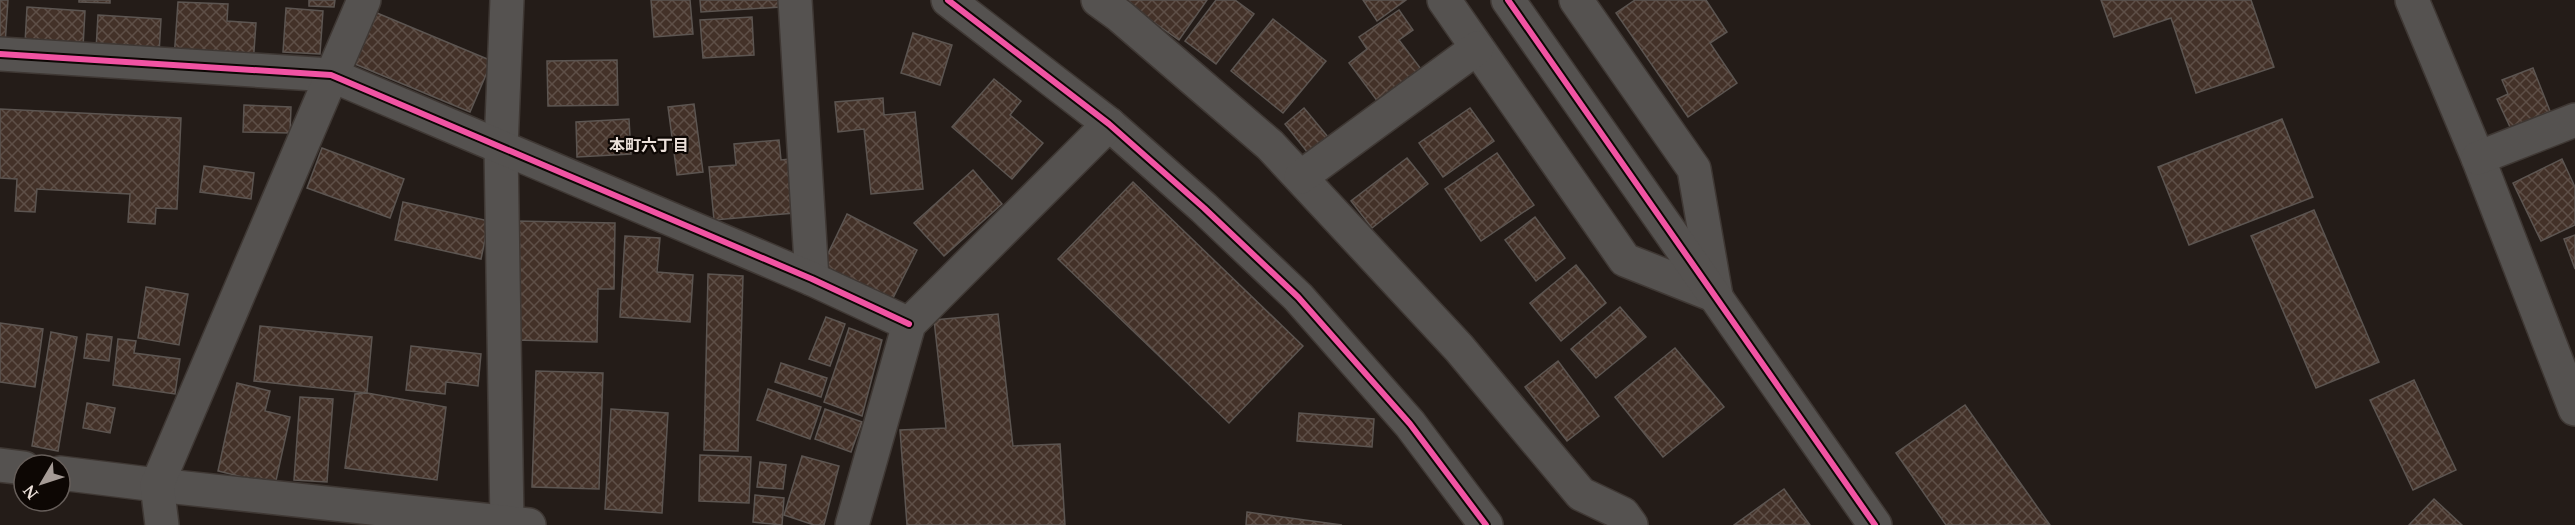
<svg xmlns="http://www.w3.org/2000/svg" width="2575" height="525" font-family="'Noto Serif','Noto Sans JP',serif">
  <defs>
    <pattern id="building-cross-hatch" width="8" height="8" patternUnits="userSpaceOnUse" patternTransform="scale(1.5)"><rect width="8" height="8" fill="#433128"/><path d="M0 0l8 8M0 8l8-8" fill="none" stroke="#5e4f47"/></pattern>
  </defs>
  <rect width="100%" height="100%" fill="#241c18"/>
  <g fill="url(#building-cross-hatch)" stroke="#5c5551" stroke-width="1.5">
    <polygon points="0,0 8,0 5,45 0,45"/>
    <polygon points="79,0 110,0 110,3 79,2"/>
    <polygon points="309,0 335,0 334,7 309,6"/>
    <polygon points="651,0 690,0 693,34 654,37"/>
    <polygon points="700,0 781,0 781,7 701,12"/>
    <polygon points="1122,0 1207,0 1179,40"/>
    <polygon points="1216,0 1235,0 1254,14 1216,64 1185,41"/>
    <polygon points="1363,0 1406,0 1377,21"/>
    <polygon points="1635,0 1706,0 1727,32 1710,43 1737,83 1688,117 1616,13"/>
    <polygon points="2101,0 2251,0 2274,67 2196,93 2171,18 2114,37"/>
    <polygon points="178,2 228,4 227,21 256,23 253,65 174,59"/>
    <polygon points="27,7 85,11 83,47 25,43"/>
    <polygon points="286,8 323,11 320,54 283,52"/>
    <polygon points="1399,10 1413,30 1399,40 1424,73 1381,106 1349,63 1367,49 1359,37"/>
    <polygon points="377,13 492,61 470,112 355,64"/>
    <polygon points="98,15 161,19 159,54 96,50"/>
    <polygon points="752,17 754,55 703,58 700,20"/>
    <polygon points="1273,19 1326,61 1283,113 1231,71"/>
    <polygon points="913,33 952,45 940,85 901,73"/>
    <polygon points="617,60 618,105 548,106 547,61"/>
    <polygon points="2533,68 2550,111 2511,129 2497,99 2508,94 2502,80"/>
    <polygon points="994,79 1021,101 1010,115 1043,143 1012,179 952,127"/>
    <polygon points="883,98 884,115 915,112 923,189 871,194 864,129 838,132 835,102"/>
    <polygon points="694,104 703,172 677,175 668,107"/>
    <polygon points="244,105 291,107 290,133 243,132"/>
    <polygon points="1304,108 1328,137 1308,153 1285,124"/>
    <polygon points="1470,108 1494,141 1443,177 1419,143"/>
    <polygon points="0,109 181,118 177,209 156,208 155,224 128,222 130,194 37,189 35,212 15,211 17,179 0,178"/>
    <polygon points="629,119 631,154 577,157 576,122"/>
    <polygon points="2282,119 2313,197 2189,245 2158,167"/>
    <polygon points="779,140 781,160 789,159 795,213 714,220 709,167 736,165 734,144"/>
    <polygon points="322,148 404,179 390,218 307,188"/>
    <polygon points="1497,153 1534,205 1481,241 1445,189"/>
    <polygon points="1407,158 1428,184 1372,228 1351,201"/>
    <polygon points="2562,159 2575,187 2575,225 2541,241 2513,183"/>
    <polygon points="204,166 254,173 251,199 200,192"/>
    <polygon points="973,170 1002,204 944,256 914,223"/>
    <polygon points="1133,182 1303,346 1229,423 1058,259"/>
    <polygon points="403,202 489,221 481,259 395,240"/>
    <polygon points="2314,210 2379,362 2316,388 2251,236"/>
    <polygon points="847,214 917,250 892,300 822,266"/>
    <polygon points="1535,217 1565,258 1536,281 1505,240"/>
    <polygon points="516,221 615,223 614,289 598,289 597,342 514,340"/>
    <polygon points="2575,235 2575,269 2564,239"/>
    <polygon points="625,236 660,238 657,272 693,275 690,322 620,317"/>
    <polygon points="1576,265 1606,303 1561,341 1530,303"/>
    <polygon points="708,274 743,276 738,451 704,450"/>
    <polygon points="146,287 188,294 179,345 138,338"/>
    <polygon points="1620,307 1646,337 1596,378 1571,349"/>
    <polygon points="998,314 1013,446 1060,444 1065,525 907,525 900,430 946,428 934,320"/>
    <polygon points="826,317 845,324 830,366 809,359"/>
    <polygon points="0,323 43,329 35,387 0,382"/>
    <polygon points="260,326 372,337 367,393 254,381"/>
    <polygon points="849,328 882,340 862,416 824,402"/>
    <polygon points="51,332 77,337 58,451 32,446"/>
    <polygon points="87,334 112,337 109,361 84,358"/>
    <polygon points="118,339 136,341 134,353 180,359 175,394 113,385"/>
    <polygon points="411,346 481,354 478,386 446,382 445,394 406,390"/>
    <polygon points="1675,348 1724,407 1663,457 1615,397"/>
    <polygon points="1558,361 1599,416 1567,441 1525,387"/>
    <polygon points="781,363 827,378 821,397 775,382"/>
    <polygon points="536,371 603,373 599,489 532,487"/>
    <polygon points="2414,380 2456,470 2413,490 2370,400"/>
    <polygon points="237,383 270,391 265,411 290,417 275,485 218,471"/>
    <polygon points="768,389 821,407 810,439 757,420"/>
    <polygon points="367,393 446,407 437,480 345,468 355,394"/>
    <polygon points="300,397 333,399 327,482 294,480"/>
    <polygon points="87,403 115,408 110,433 83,428"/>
    <polygon points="1965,405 2050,525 1946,525 1896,453"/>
    <polygon points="611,409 668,413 662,513 605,509"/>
    <polygon points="825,409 862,422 851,452 815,439"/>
    <polygon points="1299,413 1374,419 1372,447 1297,441"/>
    <polygon points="700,455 751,457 749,503 699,501"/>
    <polygon points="802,456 839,466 824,525 814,525 784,515"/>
    <polygon points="760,462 786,465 783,489 757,487"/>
    <polygon points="1784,489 1810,525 1734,525"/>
    <polygon points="755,495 784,498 782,525 753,522"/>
    <polygon points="2434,499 2462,525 2409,525"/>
    <polygon points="1247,512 1342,525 1246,525"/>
  </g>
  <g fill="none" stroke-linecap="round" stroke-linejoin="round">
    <defs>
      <g id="minor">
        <polyline points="507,0 501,147 507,523"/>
        <polyline points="795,0 812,279"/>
        <polyline points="948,0 1109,124 1204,208 1298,297 1410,424 1486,525"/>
        <polyline points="1098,0 1120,16 1270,145 1459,348 1581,494 1623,514 1631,525"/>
        <polyline points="1444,0 1625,260 1716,296"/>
        <polyline points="1576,0 1694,169 1716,296"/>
        <polyline points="2412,0 2478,158 2575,409"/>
        <polyline points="0,54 331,75 812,279 909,324"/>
        <polyline points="2478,158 2575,120"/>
        <polyline points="1301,177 1477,48"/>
        <polyline points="0,465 24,468"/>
        <polyline points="60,473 157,485 529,525"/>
        <polyline points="162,525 157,485 364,0"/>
        <polyline points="852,525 909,324 1109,124"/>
      </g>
      <polyline id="tertiary" points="1508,0 1875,525"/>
    </defs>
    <use href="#minor" stroke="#3f3834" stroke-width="36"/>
    <use href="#tertiary" stroke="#3f3834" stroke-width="36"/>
    <use href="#minor" stroke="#555250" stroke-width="33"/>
    <use href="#tertiary" stroke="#555250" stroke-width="33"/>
    <defs>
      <g id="cycleway">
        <polyline points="948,0 1109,124 1204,208 1298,297 1410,424 1486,525"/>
        <polyline points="1508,0 1875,525"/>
        <polyline points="0,54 331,75 812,279 909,324"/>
      </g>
    </defs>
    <use href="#cycleway" stroke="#0d0704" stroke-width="10"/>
    <use href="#cycleway" stroke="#f153a3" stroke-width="6"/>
  </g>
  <g text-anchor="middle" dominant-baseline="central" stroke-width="4.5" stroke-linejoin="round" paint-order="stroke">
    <g font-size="16" font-weight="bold" fill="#ebe0da" stroke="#0d0704">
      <text x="649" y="145">本町六丁目</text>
    </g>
  </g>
  <g transform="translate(42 483) rotate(231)"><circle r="28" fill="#0d0704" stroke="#665e5a" stroke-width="1.5"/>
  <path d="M0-4.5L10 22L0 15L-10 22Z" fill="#a59b96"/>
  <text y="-9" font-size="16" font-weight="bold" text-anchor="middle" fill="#ebe0da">N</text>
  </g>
</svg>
